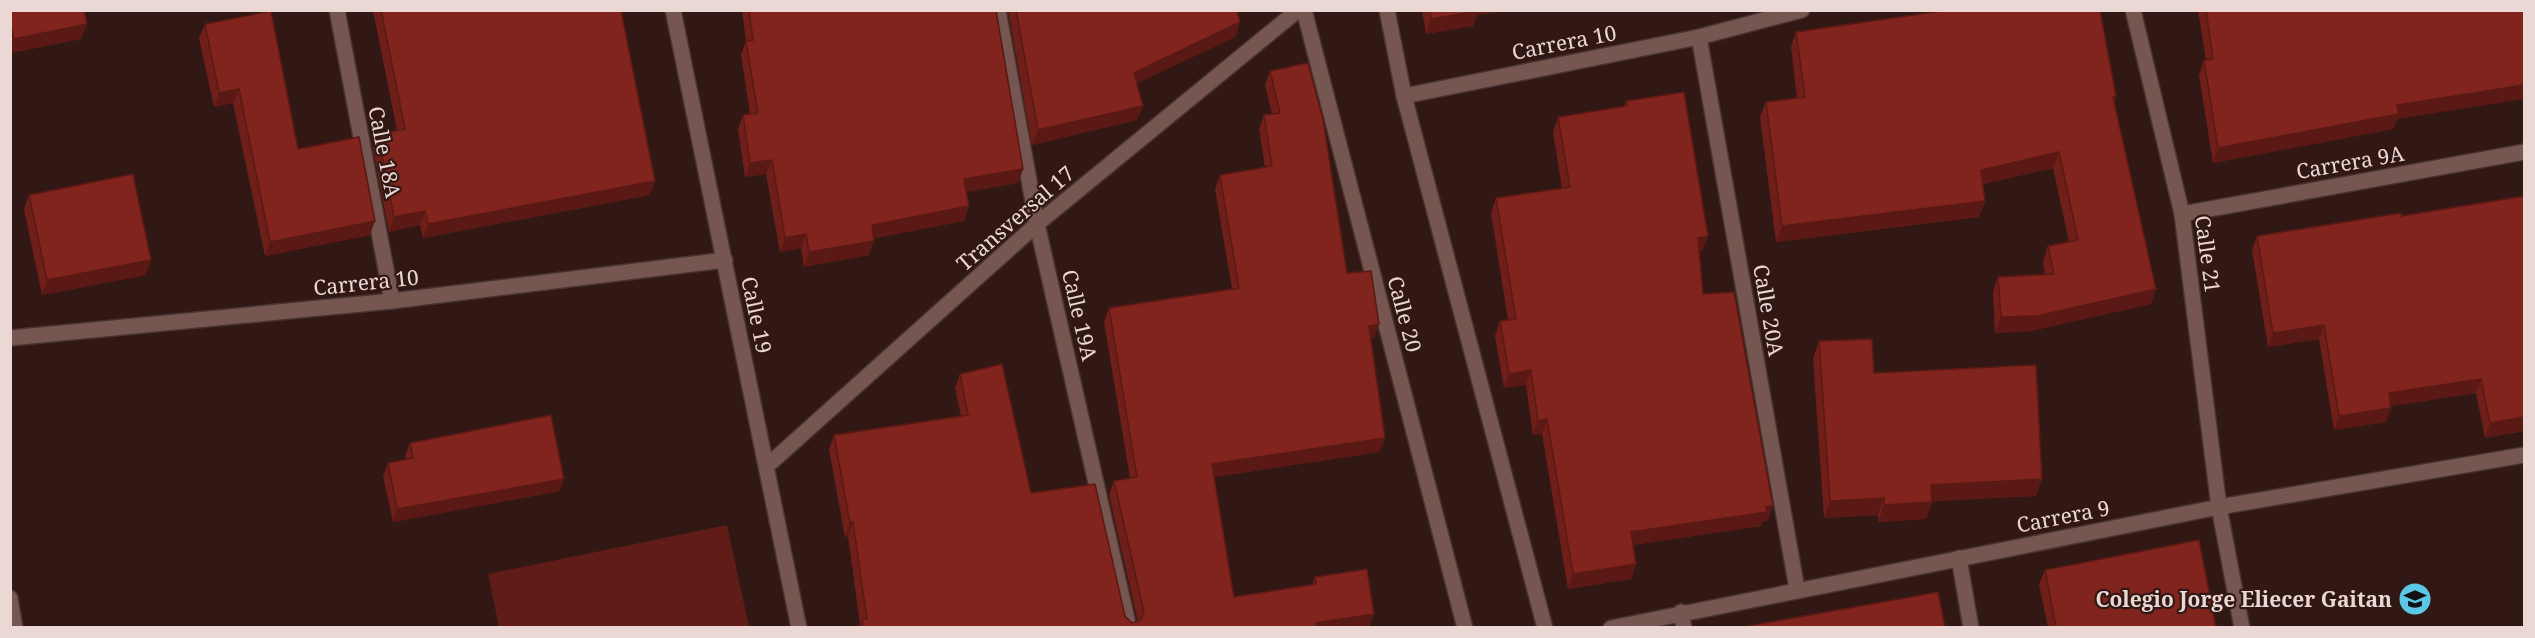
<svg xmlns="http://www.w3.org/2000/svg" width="2535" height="638" font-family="'Noto Serif',serif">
  <rect width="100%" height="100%" fill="#321814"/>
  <polygon fill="#601c17" points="727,525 749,627 499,627 488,574"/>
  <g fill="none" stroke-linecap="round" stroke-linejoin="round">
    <defs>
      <g id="minor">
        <polyline points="337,10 392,301"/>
        <polyline points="673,10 799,628"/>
        <polyline points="998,10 1037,224 1129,628"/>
        <polyline points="1304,10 1465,628"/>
        <polyline points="1387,10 1404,96 1545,628"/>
        <polyline points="2133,10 2182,214 2219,507 2242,628"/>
        <polyline points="1699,37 1797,589"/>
        <polyline points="1404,96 1699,37 1802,10"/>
        <polyline points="2182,214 2524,152"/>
        <polyline points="10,338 392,301 725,260"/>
        <polyline points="767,466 1037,224 1298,10"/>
        <polyline points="1959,558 1971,628"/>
        <polyline points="10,598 15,628"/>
        <polyline points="1681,612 1684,628"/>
        <polyline points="1611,628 2219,507 2524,455"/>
      </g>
    </defs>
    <use href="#minor" stroke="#473230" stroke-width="18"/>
    <use href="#minor" stroke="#765651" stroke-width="15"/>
  </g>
  <g fill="#6f1f19">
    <polygon points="10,10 81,39 10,53"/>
    <polygon points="373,10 621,10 655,181 650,195 423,238 420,225 389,232 373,148 378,134 397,130"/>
    <polygon points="742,10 996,10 1023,169 1018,183 966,192 964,221 874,238 869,255 804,267 801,248 780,252 766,174 745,177 738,129 743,115 750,114 741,55 746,41"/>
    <polygon points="1008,10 1237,10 1240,22 1235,37 1137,83 1137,120 1032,145"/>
    <polygon points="1422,10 1509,10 1477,15 1473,26 1426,34"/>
    <polygon points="2198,10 2524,10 2397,119 2393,129 2213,163 2199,75 2204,60 2206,60"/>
    <polygon points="205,24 298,149 370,235 265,256 233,103 214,107 199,38"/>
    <polygon points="1796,32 2116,96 2114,101 2156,289 2151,304 2031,331 1995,333 1993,292 1998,277 2045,274 2043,262 2048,246 2069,242 2053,168 1983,184 1985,201 1979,217 1776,242 1760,117 1766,102 1797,98 1791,47"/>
    <polygon points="1270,71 1347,273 1379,324 1374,338 1371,339 1380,452 1214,477 1234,597 1312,585 1315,577 1374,614 1369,627 859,627 860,624 848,536 845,537 829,449 834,435 961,416 955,388 960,374 1031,493 1125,616 1132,623 1138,622 1109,495 1114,481 1130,478 1104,322 1109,308 1232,289 1215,189 1220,175 1265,168 1259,129 1264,115 1272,114 1265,85"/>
    <polygon points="1626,101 1708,236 1702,251 1699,251 1703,294 1768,521 1763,521 1761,526 1633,545 1636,564 1631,579 1568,589 1542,434 1533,435 1526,385 1504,388 1495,336 1500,321 1508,320 1491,213 1496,198 1562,188 1553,132 1558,117 1624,106"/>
    <polygon points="29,195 146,275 42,295 24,209"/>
    <polygon points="2401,216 2524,431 2485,438 2476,393 2391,406 2386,422 2334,430 2319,339 2268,347 2252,250 2257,236"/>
    <polygon points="1819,341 1874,373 2036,496 1932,501 1926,519 1878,522 1878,515 1824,518 1813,358"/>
    <polygon points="410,443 560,491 393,522 383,476 388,463 406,459 405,456"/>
    <polygon points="2045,570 2216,627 2048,627 2039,585"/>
  </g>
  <g fill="#5a1914">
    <polygon points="1474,10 1509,10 1477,15 1473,26 1426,34 1431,19"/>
    <polygon points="1240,22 1235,37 1129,87 1134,73"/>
    <polygon points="87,24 81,39 10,53 10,47 14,39"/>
    <polygon points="2524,85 2524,99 2397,119 2393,129 2213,163 2218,148 2397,105"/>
    <polygon points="239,89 233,103 214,107 219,93"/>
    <polygon points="1143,106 1137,120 1032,145 1038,130"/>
    <polygon points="2059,152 2053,168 1975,186 1981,170"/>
    <polygon points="772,160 766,174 745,177 750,163"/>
    <polygon points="1023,169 1018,183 958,193 964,179"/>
    <polygon points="655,181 650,195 423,238 428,224"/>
    <polygon points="1985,201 1979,217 1776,242 1782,226"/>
    <polygon points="969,206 964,221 866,240 872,225"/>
    <polygon points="425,211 420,225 389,232 394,217"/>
    <polygon points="375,221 370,235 265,256 270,242"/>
    <polygon points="806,234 801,248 780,252 785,238"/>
    <polygon points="1708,236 1702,251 1693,252 1698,238"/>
    <polygon points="874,241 869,255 804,267 809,252"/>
    <polygon points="151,260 146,275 42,295 47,280"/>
    <polygon points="2156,289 2151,304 2031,331 1995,333 2001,317"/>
    <polygon points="1379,324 1374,338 1363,340 1369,326"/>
    <polygon points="2324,325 2319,339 2268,347 2273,333"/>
    <polygon points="1531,370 1526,385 1504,388 1509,374"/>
    <polygon points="2481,379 2476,393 2383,407 2389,393"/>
    <polygon points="2391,408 2386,422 2334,430 2339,416"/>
    <polygon points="2524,417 2524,431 2485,438 2490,423"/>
    <polygon points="1547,419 1542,434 1533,435 1538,421"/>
    <polygon points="1385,438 1380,452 1207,478 1212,464"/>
    <polygon points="564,479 560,491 393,522 397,509"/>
    <polygon points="2042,479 2036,496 1925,502 1931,485"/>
    <polygon points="1884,498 1878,515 1824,518 1830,501"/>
    <polygon points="1932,502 1926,519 1878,522 1884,505"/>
    <polygon points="1773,506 1768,521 1763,521 1761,526 1626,546 1631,532 1766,507"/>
    <polygon points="853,522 848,536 845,537 850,523"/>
    <polygon points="1636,564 1631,579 1568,589 1573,574"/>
    <polygon points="1374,614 1369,627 1311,627 1316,623"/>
  </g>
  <g fill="#81241d" stroke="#5a1914" stroke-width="1.5">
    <polygon points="10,10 84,10 87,24 14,39 10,22"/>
    <polygon points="381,10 621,10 655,181 428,224 425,211 394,217 378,134 405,129"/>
    <polygon points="749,10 996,10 1023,169 964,179 969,206 872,225 874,241 809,252 806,234 785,238 772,160 750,163 743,115 758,113 746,41 753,40"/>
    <polygon points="1016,10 1237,10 1240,22 1134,73 1143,106 1038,130"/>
    <polygon points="1430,10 1478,10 1478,11 1431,19"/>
    <polygon points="1948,10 2100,10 2116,96 2113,97 2156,289 2037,316 2001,317 1998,277 2054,274 2048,246 2078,240 2059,152 1981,170 1985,201 1782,226 1766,102 1805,97 1796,32"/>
    <polygon points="2206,10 2524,10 2524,85 2397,105 2399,114 2218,148 2204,60 2213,59"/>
    <polygon points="271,11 298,149 359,137 375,221 270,242 239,89 219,93 205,24"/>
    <polygon points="1308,63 1323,119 1347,273 1371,271 1379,324 1369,326 1385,438 1212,464 1234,597 1316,584 1315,577 1367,569 1374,614 1316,623 1316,627 863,627 862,619 867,619 853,522 850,523 834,435 968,415 960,374 1002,364 1031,493 1095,484 1125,616 1132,623 1141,620 1144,612 1114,481 1137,477 1109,308 1239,288 1220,175 1272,166 1264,115 1280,113 1270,71"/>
    <polygon points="1684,92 1708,236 1698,238 1703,294 1734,292 1773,506 1766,507 1767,512 1631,532 1636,564 1573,574 1547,419 1538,421 1531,370 1509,374 1500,321 1516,319 1496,198 1570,187 1558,117 1627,106 1626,101"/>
    <polygon points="133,174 151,260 47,280 29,195"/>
    <polygon points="2524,196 2524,417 2490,423 2481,379 2389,393 2391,408 2339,416 2324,325 2273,333 2257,236 2401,213 2401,216"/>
    <polygon points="1872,339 1874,373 2036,365 2042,479 1931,485 1932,502 1884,505 1884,498 1830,501 1819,341"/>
    <polygon points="551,415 564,479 397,509 388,463 413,458 410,443"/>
    <polygon points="2199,540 2216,627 2056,627 2045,570"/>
    <polygon points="1938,592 1945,627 1749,627 1748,626"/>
  </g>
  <defs>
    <symbol id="school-disc" viewBox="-11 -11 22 22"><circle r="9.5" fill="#5ac8e6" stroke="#321814"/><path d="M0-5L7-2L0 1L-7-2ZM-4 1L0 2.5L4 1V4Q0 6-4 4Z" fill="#111"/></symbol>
  </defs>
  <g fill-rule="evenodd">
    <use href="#school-disc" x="2396" y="580" width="38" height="38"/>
  </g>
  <g text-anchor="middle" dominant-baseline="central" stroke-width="4.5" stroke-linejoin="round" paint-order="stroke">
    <g font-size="21" fill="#ebd7d4" stroke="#321814">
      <text transform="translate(1564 42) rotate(-11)">Carrera 10</text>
      <text transform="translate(385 152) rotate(79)">Calle 18A</text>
      <text transform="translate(2350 162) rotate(-10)">Carrera 9A</text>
      <text transform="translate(1015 218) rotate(-41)">Transversal 17</text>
      <text transform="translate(2208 254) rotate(82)">Calle 21</text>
      <text transform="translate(366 282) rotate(-6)">Carrera 10</text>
      <text transform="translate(1769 310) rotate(80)">Calle 20A</text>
      <text transform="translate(1405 314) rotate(75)">Calle 20</text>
      <text transform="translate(757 315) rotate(78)">Calle 19</text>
      <text transform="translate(1080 315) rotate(77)">Calle 19A</text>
      <text transform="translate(2063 516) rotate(-11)">Carrera 9</text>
    </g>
    <g font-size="21" font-weight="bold" fill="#ebd7d4" stroke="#321814" text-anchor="end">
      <text x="2392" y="599">Colegio Jorge Eliecer Gaitan</text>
    </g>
  </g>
  <rect width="2535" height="638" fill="none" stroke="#ebd7d4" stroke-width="24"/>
</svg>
